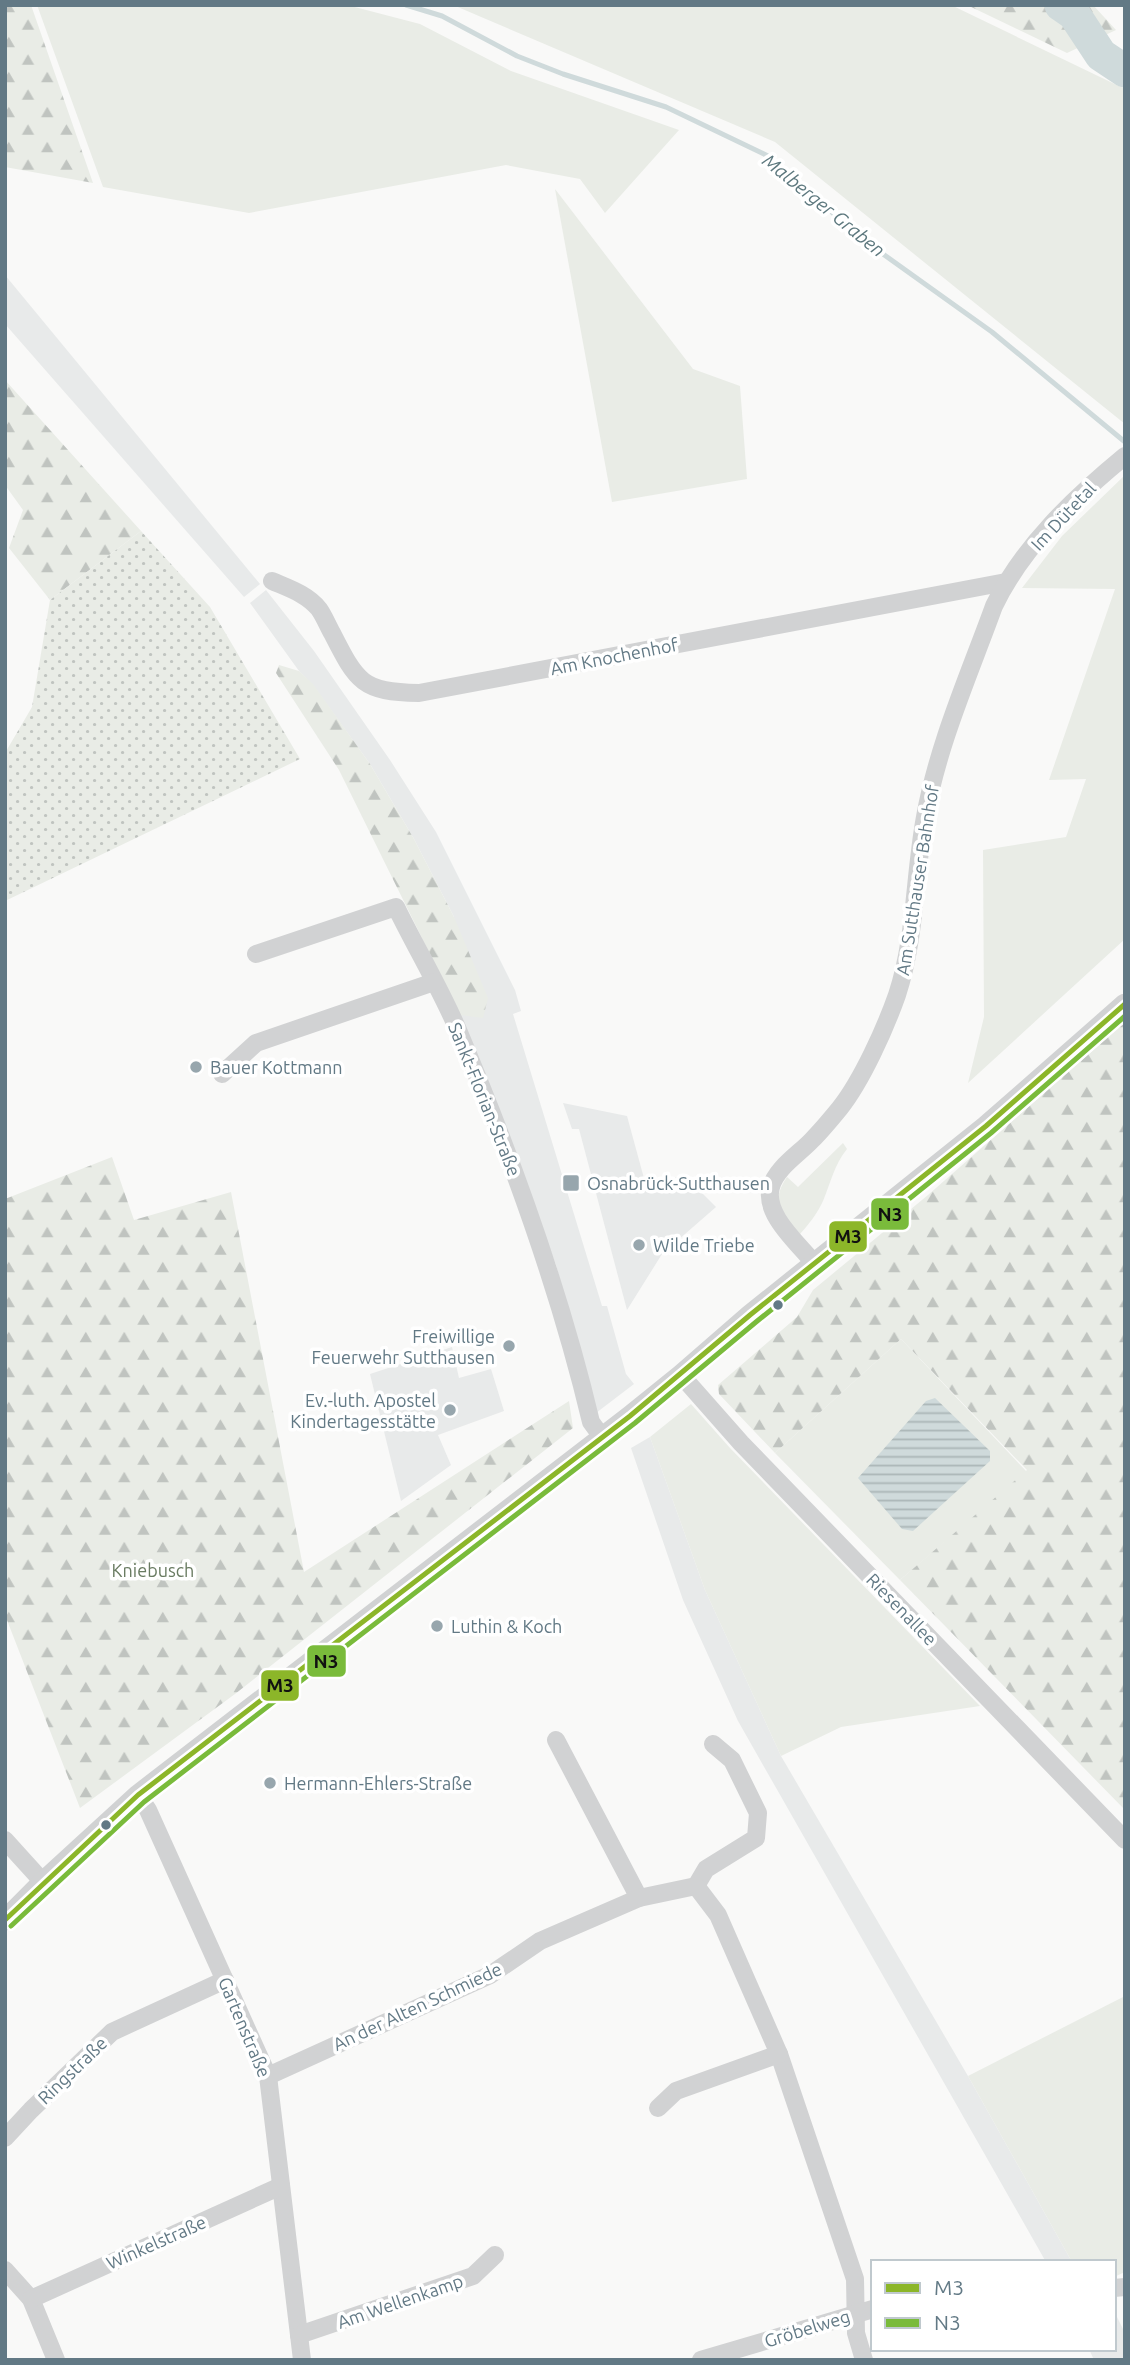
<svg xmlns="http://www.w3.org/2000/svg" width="1130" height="2365" font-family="Ubuntu,sans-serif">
  <defs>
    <pattern id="forest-firs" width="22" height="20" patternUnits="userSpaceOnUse" patternTransform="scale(1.75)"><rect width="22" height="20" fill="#e9ece6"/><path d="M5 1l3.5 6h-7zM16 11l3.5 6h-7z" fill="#c0c4c0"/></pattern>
    <pattern id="park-dots" width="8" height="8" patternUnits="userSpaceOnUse" patternTransform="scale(1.75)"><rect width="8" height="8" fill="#e9ece6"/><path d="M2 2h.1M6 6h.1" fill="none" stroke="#c0c4c0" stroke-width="1.8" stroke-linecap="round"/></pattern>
    <pattern id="water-rules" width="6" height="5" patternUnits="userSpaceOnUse" patternTransform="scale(1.75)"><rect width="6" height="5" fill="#cfdadb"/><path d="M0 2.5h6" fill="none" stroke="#abb6b7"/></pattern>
  </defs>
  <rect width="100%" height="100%" fill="#f9f9f8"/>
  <g fill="#e8eaea">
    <polygon points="5,275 260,584 244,597 5,324"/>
    <polygon points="266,590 314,651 390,760 436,832 515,990 521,1011 513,1014 602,1306 607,1306 626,1374 634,1384 596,1413 556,1265 460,1015 454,917 414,839 370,764 313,685 299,671 250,603"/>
    <polygon points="563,1103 627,1116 645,1182 685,1176 716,1207 662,1254 627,1310 579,1129 572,1129"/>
    <polygon points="452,1347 459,1378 491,1369 504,1411 438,1435 451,1465 401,1501 370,1374"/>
    <polygon points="650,1437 705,1590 781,1756 968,2076 1072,2262 1046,2262 738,1721 683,1600 631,1448"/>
    <polygon points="1114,2311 1125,2333 1125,2360 1094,2360 1089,2349 1114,2349"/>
  </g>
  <g fill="#e9ece6">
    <polygon points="37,5 347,5 420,24 511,71 679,130 605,213 580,179 506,165 249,213 103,187"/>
    <polygon points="453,5 951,5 1125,89 1125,424 775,142"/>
    <polygon points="555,189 693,369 740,386 747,479 612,502"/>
    <polygon points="1125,475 1125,939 968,1083 984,1017 983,850 1066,837 1086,779 1049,780 1115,589 1022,588 1062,536"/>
    <path d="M843,1143L847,1149C834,1165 831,1182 823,1201C817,1214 809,1224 800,1234C782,1213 769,1204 787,1177L798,1187Z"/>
    <polygon points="901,1339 1027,1472 900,1580 775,1453"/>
    <polygon points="691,1404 730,1448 980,1706 841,1727 781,1756 705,1590 650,1437"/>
    <polygon points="1125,1996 1125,2272 1114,2277 1114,2262 1072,2262 968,2076"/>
  </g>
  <g fill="url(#forest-firs)">
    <polygon points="5,5 31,5 93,183 5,167"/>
    <polygon points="967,5 1093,5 1116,30 1067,53"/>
    <polygon points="5,380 141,531 50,600 9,548 23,510 5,485"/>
    <polygon points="279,665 299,671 313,684 370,764 414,839 454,917 488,998 483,1018 460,1015 339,770 276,673"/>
    <polygon points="1125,1022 1125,1810 900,1580 1027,1470 901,1339 775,1453 719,1394 718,1385 797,1317 813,1290 928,1195"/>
    <polygon points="112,1157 134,1220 231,1192 304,1572 569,1401 573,1428 235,1694 80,1808 5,1615 5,1199"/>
  </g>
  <polygon fill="url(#park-dots)" points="141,531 210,607 300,759 5,901 5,753 32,707 50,600"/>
  <polygon fill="url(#water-rules)" points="935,1398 990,1451 990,1461 913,1531 902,1529 858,1478 926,1401"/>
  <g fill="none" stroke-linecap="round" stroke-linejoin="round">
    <polyline stroke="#cfdadb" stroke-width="5" points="406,5 442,16 517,56 563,74 666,107 768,156 862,239 992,332 1125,442"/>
    <polyline stroke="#cfdadb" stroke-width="33" points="1061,5 1074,14 1101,55 1125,71"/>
    <g stroke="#d1d2d3" stroke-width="18">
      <path d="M272,581C288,588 307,594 319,609C324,616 328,626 332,633C357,682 362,692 419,693L1006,582"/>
      <path d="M256,954L396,907C416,948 440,988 458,1030C512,1158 559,1287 591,1422L602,1437"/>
      <polyline points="222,1074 256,1043 434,982"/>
      <path d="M814,1263C798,1243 763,1214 771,1187C776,1168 799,1154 812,1140C822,1130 831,1119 840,1108C862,1080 885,1029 897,995C916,938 914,876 925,817C938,744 969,675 994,606C1023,546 1074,498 1125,456"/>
      <polyline points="681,1375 741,1443 1125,1840"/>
      <polyline points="556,1740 639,1898"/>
      <polyline points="138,1795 148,1810 268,2076 302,2360"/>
      <polyline points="5,1840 43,1882"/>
      <polyline points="696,1886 706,1869 756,1838 758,1813 732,1760 713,1744"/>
      <polyline points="268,2076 490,1975 540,1941 639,1898 696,1886 718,1915 779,2054 855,2279 856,2333 864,2360"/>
      <polyline points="658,2108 676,2091 779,2054"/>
      <polyline points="5,2138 31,2110 112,2032 225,1980"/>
      <polyline points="5,2270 31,2299 56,2360"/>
      <polyline points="1114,2288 1125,2287"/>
      <polyline points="31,2299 281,2186"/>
      <polyline points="299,2335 473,2276 495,2255"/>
      <polyline points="701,2360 873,2309"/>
    </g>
    <polyline stroke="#d1d2d3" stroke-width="21" points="5,1920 43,1882 138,1795 630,1416 681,1375 750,1315 986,1126 1125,1004"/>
    <defs>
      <polyline id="bus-1" points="5,1920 138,1795 630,1416 750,1315 986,1126 1125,1004"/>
      <polyline id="bus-2" points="11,1926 144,1802 635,1423 756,1322 991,1133 1125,1016"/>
    </defs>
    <use href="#bus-1" stroke="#fff" stroke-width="10"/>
    <use href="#bus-2" stroke="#fff" stroke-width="10"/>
    <use href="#bus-1" stroke="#8cb629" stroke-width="5"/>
    <use href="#bus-2" stroke="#7abb3b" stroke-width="5"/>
  </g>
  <g fill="#97a6ad" stroke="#fff" stroke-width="2.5">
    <circle cx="196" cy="1067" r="7"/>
    <rect x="562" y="1174" width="18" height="18" rx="3.5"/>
    <circle cx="639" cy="1245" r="7"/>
    <circle cx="509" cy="1346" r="7"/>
    <circle cx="450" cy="1410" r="7"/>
    <circle cx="437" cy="1626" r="7"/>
    <circle cx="270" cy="1783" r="7"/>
  </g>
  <g fill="#627985" stroke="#fff" stroke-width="2.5">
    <circle cx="778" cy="1305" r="6"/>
    <circle cx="106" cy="1825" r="6"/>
  </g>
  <g text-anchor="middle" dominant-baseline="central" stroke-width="7" stroke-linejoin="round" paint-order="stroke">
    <g font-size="18" fill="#627985" stroke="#fff">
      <text transform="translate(1063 516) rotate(-47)">Im Dütetal</text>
      <text transform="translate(614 656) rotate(-11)">Am Knochenhof</text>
      <text transform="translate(917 880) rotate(-81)">Am Sutthauser Bahnhof</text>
      <text transform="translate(485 1099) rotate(68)">Sankt-Florian-Straße</text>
      <text transform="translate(902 1609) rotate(46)">Riesenallee</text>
      <text transform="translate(417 2006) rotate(-25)">An der Alten Schmiede</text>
      <text transform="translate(245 2027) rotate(67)">Gartenstraße</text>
      <text transform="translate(72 2070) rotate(-44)">Ringstraße</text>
      <text transform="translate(156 2242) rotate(-24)">Winkelstraße</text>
      <text transform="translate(400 2301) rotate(-19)">Am Wellenkamp</text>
      <text transform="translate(807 2328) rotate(-17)">Gröbelweg</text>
    </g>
    <g font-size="18" fill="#627985" stroke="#fff" text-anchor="start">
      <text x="210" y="1067">Bauer Kottmann</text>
      <text x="587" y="1183">Osnabrück-Sutthausen</text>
      <text x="653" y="1245">Wilde Triebe</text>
      <text x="495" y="1336" text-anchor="end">Freiwillige<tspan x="495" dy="21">Feuerwehr Sutthausen</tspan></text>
      <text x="436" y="1400" text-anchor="end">Ev.-luth. Apostel<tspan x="436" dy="21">Kindertagesstätte</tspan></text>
      <text x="451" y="1626">Luthin &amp; Koch</text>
      <text x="284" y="1783">Hermann-Ehlers-Straße</text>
    </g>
    <g font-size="18" fill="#697b61" stroke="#fff">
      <text x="153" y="1570">Kniebusch</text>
    </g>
    <g font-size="19" font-style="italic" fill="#5d787e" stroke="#fff">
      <text transform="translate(824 205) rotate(39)">Malberger Graben</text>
    </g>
  </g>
  <g stroke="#fff" stroke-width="2.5">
    <rect x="870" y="1197" width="40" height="34" rx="7" fill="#7abb3b"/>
    <rect x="828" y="1220" width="40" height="33" rx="7" fill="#8cb629"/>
    <rect x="306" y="1644" width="41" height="34" rx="7" fill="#7abb3b"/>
    <rect x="260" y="1669" width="40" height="33" rx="7" fill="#8cb629"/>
  </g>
  <g font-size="19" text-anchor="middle" font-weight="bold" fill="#111">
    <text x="890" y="1221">N3</text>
    <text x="848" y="1243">M3</text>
    <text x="326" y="1668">N3</text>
    <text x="280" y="1692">M3</text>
  </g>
  <rect width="1130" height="2365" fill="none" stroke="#627985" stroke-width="14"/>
  <rect x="871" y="2260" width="245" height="91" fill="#ffffff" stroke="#c0c9ce" stroke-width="2"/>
  <rect x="885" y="2283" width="35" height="10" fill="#8cb629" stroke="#c0c9ce" stroke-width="2"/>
  <text x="934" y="2295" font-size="21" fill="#627985">M3</text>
  <rect x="885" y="2318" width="35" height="10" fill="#7abb3b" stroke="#c0c9ce" stroke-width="2"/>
  <text x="934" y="2330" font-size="21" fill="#627985">N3</text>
</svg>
